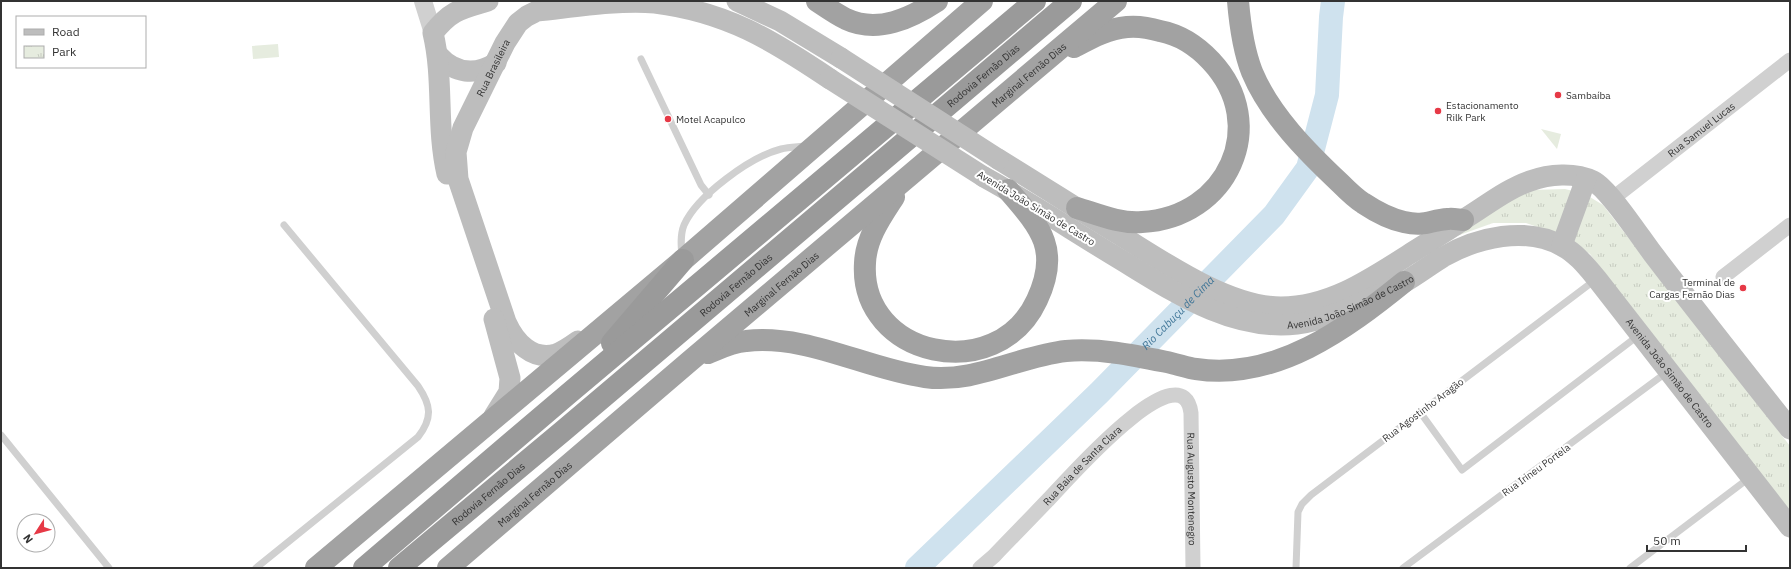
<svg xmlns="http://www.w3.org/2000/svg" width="1791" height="569" font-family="'IBM Plex Sans',sans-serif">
  <defs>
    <pattern id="park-tufts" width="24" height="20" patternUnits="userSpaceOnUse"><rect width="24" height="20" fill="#e6ecdf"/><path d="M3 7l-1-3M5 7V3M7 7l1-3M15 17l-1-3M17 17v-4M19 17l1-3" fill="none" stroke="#c6cbc0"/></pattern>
  </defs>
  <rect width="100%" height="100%" fill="#fff"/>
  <polygon fill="url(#park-tufts)" points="1565,189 1585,194 1603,205 1790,446 1790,512 1615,288 1590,254 1566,237 1526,223 1493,223 1454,237 1508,200 1532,190"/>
  <g fill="#e6ecdf">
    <polygon points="278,44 279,57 253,59 252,46"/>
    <polygon points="1541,129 1561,134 1557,149"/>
  </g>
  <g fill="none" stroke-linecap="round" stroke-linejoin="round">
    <path stroke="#cfe2ee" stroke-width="24" id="s1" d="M917,568L1099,393L1274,215L1308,168L1327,95L1331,17L1333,1"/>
    <g stroke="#d0d0d0" stroke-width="7">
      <polyline points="641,59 701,185 709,195"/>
      <path d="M682,256C681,246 680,235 684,225C697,196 750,157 781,149C789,147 798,147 806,146"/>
      <polyline points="1420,412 1462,470 1639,335"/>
      <polyline points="1,435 109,568"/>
      <path d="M256,568L418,437C433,418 431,405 418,386L284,225"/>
      <polyline points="1296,568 1298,512 1302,504 1311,495 1595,280"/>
      <polyline points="1403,568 1667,372"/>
      <polyline points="1630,568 1749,478"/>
    </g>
    <g stroke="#d0d0d0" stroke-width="15">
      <path id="s2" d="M1612,199L1790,60"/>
      <polyline points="1723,277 1790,225"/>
      <path id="s3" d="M980,568L994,556C1011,538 1029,520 1047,501C1061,487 1182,346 1191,413L1193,568"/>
    </g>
    <polyline stroke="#d0d0d0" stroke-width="18" points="423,1 433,33"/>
    <g stroke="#bdbdbd" stroke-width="21">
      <polyline points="737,1 780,21 841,58"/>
      <path d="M438,55C455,74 475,76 496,63"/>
      <path d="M998,159C1039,184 1079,210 1120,235C1164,262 1228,307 1281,307C1329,307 1369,280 1408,255C1427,243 1447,231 1466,218C1487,205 1507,189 1530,181C1549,174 1575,172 1593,181C1609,189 1640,237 1653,254C1698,313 1744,371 1790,429"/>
      <path d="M447,174C436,127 444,79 433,33C451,10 461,9 488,1"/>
      <path id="s4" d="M984,177C1028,201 1070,229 1113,255C1168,288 1229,332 1297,324C1331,320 1372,298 1403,283C1417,275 1430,265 1443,257C1478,237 1526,226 1562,246C1576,253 1587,267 1597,279L1790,527"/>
      <polyline points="1562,245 1586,179"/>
      <path id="s5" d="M578,341C571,346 564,351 556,354C532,361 515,342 506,322L458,179L456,152L463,128L505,43L518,23L527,16L537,11C575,7 617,0 655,3C727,12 772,40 830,79"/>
      <polyline points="494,416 509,392 510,378 494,319"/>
    </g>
    <g stroke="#a2a2a2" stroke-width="22">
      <path d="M817,1C826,7 836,14 846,19C878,34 911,18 937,1"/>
      <path d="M1238,1C1240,25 1243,49 1252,72C1270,115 1307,152 1340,183C1347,190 1355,198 1363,203C1375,211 1390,219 1404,222C1425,227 1430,220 1448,219C1453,218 1459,220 1463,220"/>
      <path d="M1074,47C1091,38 1107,29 1127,27C1138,26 1150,28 1160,31C1181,35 1197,46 1211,61C1271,125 1227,218 1142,222C1120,224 1097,214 1077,208"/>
      <path d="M894,197C881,217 866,238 865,263C859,357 997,387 1037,300C1061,249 1040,227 1008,190"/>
      <path d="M708,353C720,348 732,342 746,341C808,334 866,369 925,377C974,384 1019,356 1066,351C1102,348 1137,356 1171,363C1180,365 1188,368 1196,369C1276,381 1346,329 1404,282"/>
      <polyline points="316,568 683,260 982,1"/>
      <path id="s6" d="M448,568L690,361L1116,1"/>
    </g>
    <g stroke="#9a9a9a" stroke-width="22">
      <polyline points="612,343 683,260"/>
      <polyline points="364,568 567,395 1035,1"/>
      <path id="s7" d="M399,568L563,431L1071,1"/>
    </g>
    <g stroke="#bdbdbd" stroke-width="21">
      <polyline points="841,58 998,159"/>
      <polyline points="830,79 984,177"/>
    </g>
  </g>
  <g fill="#e63946" stroke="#fff" stroke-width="1.5">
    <circle cx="1558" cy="95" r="4"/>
    <circle cx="1438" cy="111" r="4"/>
    <circle cx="668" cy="119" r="4"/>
    <circle cx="1743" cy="288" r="4"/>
  </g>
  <g text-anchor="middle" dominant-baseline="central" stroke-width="4" stroke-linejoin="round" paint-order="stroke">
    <g font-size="10" fill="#333" stroke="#fff">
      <text stroke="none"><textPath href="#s5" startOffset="361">Rua Brasileira</textPath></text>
      <text stroke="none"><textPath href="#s6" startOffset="762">Marginal Fernão Dias</textPath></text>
      <text stroke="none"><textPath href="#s7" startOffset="764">Rodovia Fernão Dias</textPath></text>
      <text stroke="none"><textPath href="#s2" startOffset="113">Rua Samuel Lucas</textPath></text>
      <text transform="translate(1036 208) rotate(31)">Avenida João Simão de Castro</text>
      <text stroke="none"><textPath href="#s6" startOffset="438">Marginal Fernão Dias</textPath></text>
      <text stroke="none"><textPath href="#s7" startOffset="440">Rodovia Fernão Dias</textPath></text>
      <text stroke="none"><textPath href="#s4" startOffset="409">Avenida João Simão de Castro</textPath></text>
      <text stroke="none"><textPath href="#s4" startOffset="805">Avenida João Simão de Castro</textPath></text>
      <text transform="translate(1423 410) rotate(-37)">Rua Agostinho Aragão</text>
      <text stroke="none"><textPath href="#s3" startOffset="145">Rua Baia de Santa Clara</textPath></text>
      <text transform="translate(1536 470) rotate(-36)">Rua Irineu Portela</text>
      <text stroke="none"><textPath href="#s3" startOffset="366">Rua Augusto Montenegro</textPath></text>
      <text stroke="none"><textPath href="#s7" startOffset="116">Rodovia Fernão Dias</textPath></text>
      <text stroke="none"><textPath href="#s6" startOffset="114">Marginal Fernão Dias</textPath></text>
    </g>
    <g font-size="10" fill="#333" stroke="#fff" text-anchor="start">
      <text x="1566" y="95">Sambaíba</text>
      <text x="1446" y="105">Estacionamento<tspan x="1446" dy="12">Rilk Park</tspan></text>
      <text x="676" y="119">Motel Acapulco</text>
      <text x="1735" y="282" text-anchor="end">Terminal de<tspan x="1735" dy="12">Cargas Fernão Dias</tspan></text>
    </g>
    <g font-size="11" font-style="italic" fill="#3f7597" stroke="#fff">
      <text stroke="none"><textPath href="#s1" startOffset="365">Rio Cabuçu de Cima</textPath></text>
    </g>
  </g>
  <rect width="1791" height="569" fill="none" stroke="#333333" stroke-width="4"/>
  <rect x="16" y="16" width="130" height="52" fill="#ffffff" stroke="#adadad"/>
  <rect x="24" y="29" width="20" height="6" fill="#bdbdbd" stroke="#adadad"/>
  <text x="52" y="36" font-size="12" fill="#333333">Road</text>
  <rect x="24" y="46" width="20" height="12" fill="url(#park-tufts)" stroke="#adadad"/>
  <text x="52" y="56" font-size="12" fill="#333333">Park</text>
  <g transform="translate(36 533) rotate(234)"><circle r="19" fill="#ffffff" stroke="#adadad"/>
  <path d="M0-3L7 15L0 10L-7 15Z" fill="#e63946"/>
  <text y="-6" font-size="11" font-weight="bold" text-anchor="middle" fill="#333333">N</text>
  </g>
  <path d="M1647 545v6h99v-6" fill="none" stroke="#333333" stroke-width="2"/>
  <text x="1653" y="545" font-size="12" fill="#333333" stroke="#ffffff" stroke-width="3" paint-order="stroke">50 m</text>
</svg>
